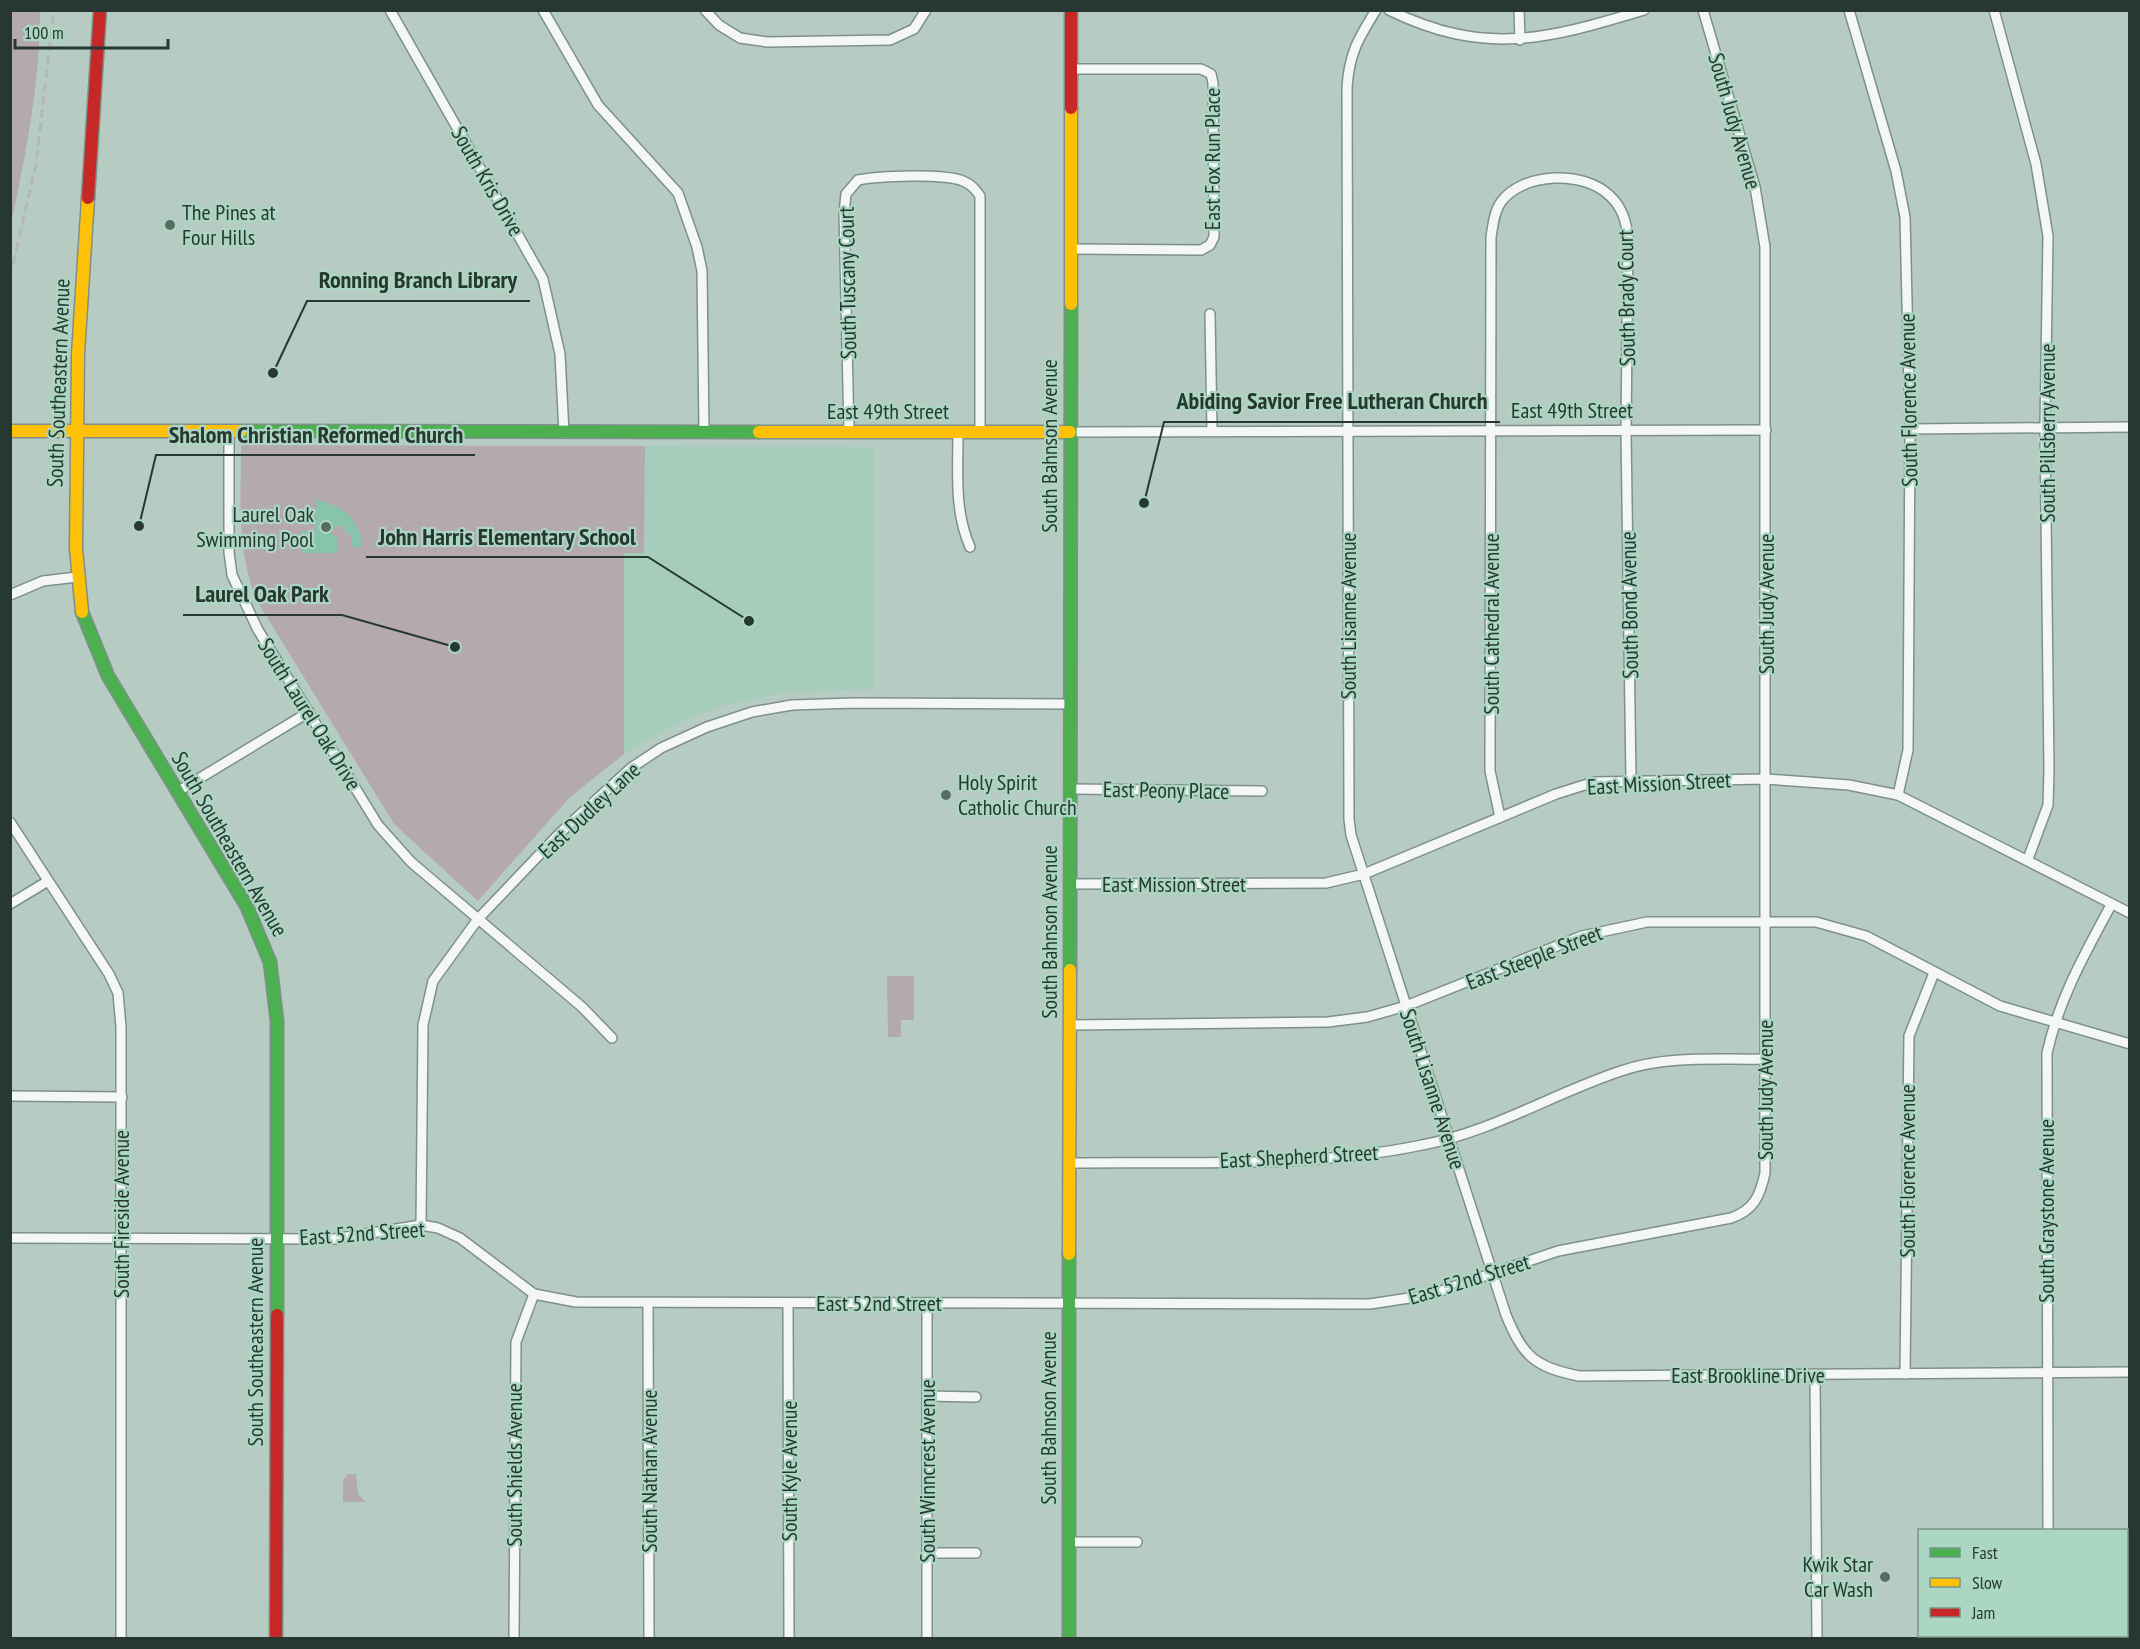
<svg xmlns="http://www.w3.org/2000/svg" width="2140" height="1649" font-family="'PT Sans Narrow',sans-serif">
  <rect width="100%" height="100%" fill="#b6ccc3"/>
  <polygon fill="#a6ccbc" points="645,446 874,447 873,689 788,692 722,706 673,725 624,754 624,553 644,552"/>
  <g fill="#b5a9b0">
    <path d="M11,10L40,11C40,83 26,153 11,224Z"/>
    <path d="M241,445L645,446L644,553H624V754L569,798L478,901L394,824L257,601C236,551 241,498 241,445Z"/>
    <polygon points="887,976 914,976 914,1020 901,1020 901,1037 888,1037"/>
    <polygon points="348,1474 356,1474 358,1494 366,1502 343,1502 343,1480"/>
  </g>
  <path fill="#88c3ac" d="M316,500C342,504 361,520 362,548L352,547V537L339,524L331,532L337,538V553H302V531H316Z"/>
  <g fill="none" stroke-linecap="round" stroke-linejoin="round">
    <defs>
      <g id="street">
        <polyline points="390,10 543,279 560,354 564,433"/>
        <polyline points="543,10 598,105 678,193 697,247 702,271 704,432"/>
        <polyline points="705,10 719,25 740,38 767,42 890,40 914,29 926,10"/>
        <path d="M1376,10C1358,39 1349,54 1347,88L1349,819L1351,835L1506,1315C1523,1356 1534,1367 1579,1376L2130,1372"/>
        <path d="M1389,10C1485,57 1548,39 1644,10"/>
        <polyline points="1519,10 1520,40"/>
        <polyline points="1849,10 1896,171 1905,217 1910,429 1908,750 1898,795"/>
        <polyline points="1994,10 2036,164 2048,236 2045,428 2049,770 2048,805 2028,859"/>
        <polyline points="1071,249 1201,250 1210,245 1214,237 1213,83 1211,74 1201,69 1071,69"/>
        <polyline points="1210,314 1212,431"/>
        <polyline points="1910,429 2130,427"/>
        <polyline points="229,431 229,552 232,575 258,630 378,825 411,862 582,1007 612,1038"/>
        <path d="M849,432L844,213L846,194L858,180C879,176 944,173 963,181C971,184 975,189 980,196V432"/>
        <path d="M958,432C958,472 954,510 970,547"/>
        <polyline points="1070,432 1766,430"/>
        <polyline points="10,595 43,581 77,577"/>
        <polyline points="1070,789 1262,791"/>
        <polyline points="177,792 309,712"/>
        <path d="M1500,817L1490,771L1491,237C1493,225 1494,212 1501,202C1523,172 1584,170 1610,196C1622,207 1626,221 1628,237L1626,431L1631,780"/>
        <polyline points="10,822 109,974 118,993 121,1027 121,1638"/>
        <polyline points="1070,884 1326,883 1364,874 1556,794 1594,782 1766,779 1849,785 1898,795 2130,913"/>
        <polyline points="10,904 48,881"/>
        <polyline points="1070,1025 1328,1022 1367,1017 1406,1006 1582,936 1647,922 1816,922 1866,936 2000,1006 2130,1044"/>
        <polyline points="10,1096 122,1097"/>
        <path d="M1070,1163C1186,1161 1307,1169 1422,1145C1492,1132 1554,1093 1621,1071C1667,1055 1718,1060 1765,1059"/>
        <polyline points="421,1225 423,1025 433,981 478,919 560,833 631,768 661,748 707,727 752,712 792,705 854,703 1071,704"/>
        <path d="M10,1238L334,1239L421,1225L438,1228L460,1238L534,1294L576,1302L1370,1304L1429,1295L1558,1251L1731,1218C1754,1210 1760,1196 1765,1173V247L1755,187L1703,10"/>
        <polyline points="648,1303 649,1638"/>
        <polyline points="788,1303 789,1638"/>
        <polyline points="927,1303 927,1638"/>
        <polyline points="1815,1374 1817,1638"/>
        <polyline points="1905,1374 1909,1036 1934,973"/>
        <polyline points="927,1396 976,1397"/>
        <path d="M2048,1530L2047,1053C2059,999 2085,953 2111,905"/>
        <polyline points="1069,1542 1137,1542"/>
        <polyline points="927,1553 976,1553"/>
        <polyline points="2048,1636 2048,1638"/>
        <polyline points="514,1638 516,1342 534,1294"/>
      </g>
      <g id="fast">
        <polyline points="241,431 759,432"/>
        <polyline points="82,612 108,676 247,907 270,962 277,1021 277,1315"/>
        <polyline points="1070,970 1071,304"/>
        <polyline points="1069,1638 1069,1254"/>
      </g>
      <g id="slow">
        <polyline points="1071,304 1071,108"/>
        <polyline points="10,431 241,431"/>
        <polyline points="759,432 1070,432"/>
        <polyline points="82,612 76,548 78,354 88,198"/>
        <polyline points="1069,1254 1070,970"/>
      </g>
      <g id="jam">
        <polyline points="1071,108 1071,10"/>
        <polyline points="88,198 100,10"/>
        <polyline points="276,1638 277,1315"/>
      </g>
    </defs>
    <use href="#street" stroke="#7e9089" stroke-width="12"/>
    <use href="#fast" stroke="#7e9089" stroke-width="15"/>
    <use href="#slow" stroke="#7e9089" stroke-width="15"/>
    <use href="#jam" stroke="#7e9089" stroke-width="15"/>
    <use href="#street" stroke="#f4f7f6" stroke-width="9"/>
    <use href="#fast" stroke="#4caf50" stroke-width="12"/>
    <use href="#slow" stroke="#ffc107" stroke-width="12"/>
    <use href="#jam" stroke="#c62828" stroke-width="12"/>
    <polyline stroke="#b3b8b5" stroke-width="3" stroke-dasharray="9 4.5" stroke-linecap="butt" points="10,277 36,164 54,10"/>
  </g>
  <g fill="#596c63" stroke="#acd6c4" stroke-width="2">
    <circle cx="170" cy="225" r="6"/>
    <circle cx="326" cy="527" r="6"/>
    <circle cx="946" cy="795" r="6"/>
    <circle cx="1885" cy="1577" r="6"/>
  </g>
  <g text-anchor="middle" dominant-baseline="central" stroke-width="4.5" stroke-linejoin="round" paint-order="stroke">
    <g font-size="22" fill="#273830" stroke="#acd6c4">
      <text transform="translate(1735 121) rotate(74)">South Judy Avenue</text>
      <text transform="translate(1212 159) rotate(-90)">East Fox Run Place</text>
      <text transform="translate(488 181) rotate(60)">South Kris Drive</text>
      <text transform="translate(847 283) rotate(-91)">South Tuscany Court</text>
      <text transform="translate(1626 298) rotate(-91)">South Brady Court</text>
      <text transform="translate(58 383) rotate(-88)">South Southeastern Avenue</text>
      <text transform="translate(1908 400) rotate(-91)">South Florence Avenue</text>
      <text x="1572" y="410">East 49th Street</text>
      <text x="888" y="411">East 49th Street</text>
      <text transform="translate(2047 433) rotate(-90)">South Pillsberry Avenue</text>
      <text transform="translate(1049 446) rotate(-90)">South Bahnson Avenue</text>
      <text transform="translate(1766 604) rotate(-90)">South Judy Avenue</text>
      <text transform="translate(1629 605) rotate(-91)">South Bond Avenue</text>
      <text transform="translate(1348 616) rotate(-90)">South Lisanne Avenue</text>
      <text transform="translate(1491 624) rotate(-90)">South Cathedral Avenue</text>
      <text transform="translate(310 714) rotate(58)">South Laurel Oak Drive</text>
      <text transform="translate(1659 783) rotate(-3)">East Mission Street</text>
      <text transform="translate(1166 790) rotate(1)">East Peony Place</text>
      <text transform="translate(589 810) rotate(-43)">East Dudley Lane</text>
      <text transform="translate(230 844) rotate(60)">South Southeastern Avenue</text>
      <text x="1174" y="884">East Mission Street</text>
      <text transform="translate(1049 932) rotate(-90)">South Bahnson Avenue</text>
      <text transform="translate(1534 957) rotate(-21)">East Steeple Street</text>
      <text transform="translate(1433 1089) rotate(72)">South Lisanne Avenue</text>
      <text transform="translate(1765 1090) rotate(-90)">South Judy Avenue</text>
      <text transform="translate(1299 1156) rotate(-3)">East Shepherd Street</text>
      <text transform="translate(1907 1171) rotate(-90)">South Florence Avenue</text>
      <text transform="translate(2046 1211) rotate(-90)">South Graystone Avenue</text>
      <text transform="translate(121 1214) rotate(-90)">South Fireside Avenue</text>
      <text transform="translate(362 1233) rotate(-4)">East 52nd Street</text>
      <text transform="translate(1469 1279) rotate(-17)">East 52nd Street</text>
      <text x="879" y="1303">East 52nd Street</text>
      <text transform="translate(255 1342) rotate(-90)">South Southeastern Avenue</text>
      <text x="1748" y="1375">East Brookline Drive</text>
      <text transform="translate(1048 1418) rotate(-90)">South Bahnson Avenue</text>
      <text transform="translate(514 1465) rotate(-90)">South Shields Avenue</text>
      <text transform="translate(649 1471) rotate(-90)">South Nathan Avenue</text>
      <text transform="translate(789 1471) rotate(-90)">South Kyle Avenue</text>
      <text transform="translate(927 1471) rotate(-90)">South Winncrest Avenue</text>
    </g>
    <g font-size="22" fill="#273830" stroke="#acd6c4" text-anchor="start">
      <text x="182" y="212">The Pines at<tspan x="182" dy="25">Four Hills</tspan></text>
      <text x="314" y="514" text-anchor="end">Laurel Oak<tspan x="314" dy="25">Swimming Pool</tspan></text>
      <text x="958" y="782">Holy Spirit<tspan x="958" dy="25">Catholic Church</tspan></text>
      <text x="1873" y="1564" text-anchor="end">Kwik Star<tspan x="1873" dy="25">Car Wash</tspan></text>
    </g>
  </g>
  <path fill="none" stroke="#273830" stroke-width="2" d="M273 373L307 301H530M1144 503L1164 422H1500M139 526L156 455H475M749 621L648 557H366M455 647L342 615H183"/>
  <g fill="#273830" stroke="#acd6c4" stroke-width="2">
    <circle cx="273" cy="373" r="6"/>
    <circle cx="1144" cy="503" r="6"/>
    <circle cx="139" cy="526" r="6"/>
    <circle cx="749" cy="621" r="6"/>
    <circle cx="455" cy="647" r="6"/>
  </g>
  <g font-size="24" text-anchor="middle" font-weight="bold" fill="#273830" stroke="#acd6c4" stroke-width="4.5" stroke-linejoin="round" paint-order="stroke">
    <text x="418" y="288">Ronning Branch Library</text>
    <text x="1332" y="409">Abiding Savior Free Lutheran Church</text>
    <text x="316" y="443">Shalom Christian Reformed Church</text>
    <text x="507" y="545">John Harris Elementary School</text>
    <text x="262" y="602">Laurel Oak Park</text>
  </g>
  <rect width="2140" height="1649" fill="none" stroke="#273830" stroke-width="24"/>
  <rect x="1918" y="1529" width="210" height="108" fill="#acd6c4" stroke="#779789" stroke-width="1.5"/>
  <rect x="1930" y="1548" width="30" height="9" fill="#4caf50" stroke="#779789" stroke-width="1.5"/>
  <text x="1972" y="1559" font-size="18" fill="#273830">Fast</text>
  <rect x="1930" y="1578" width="30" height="9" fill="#ffc107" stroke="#779789" stroke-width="1.5"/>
  <text x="1972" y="1589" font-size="18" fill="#273830">Slow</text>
  <rect x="1930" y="1608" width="30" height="9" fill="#c62828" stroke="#779789" stroke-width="1.5"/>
  <text x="1972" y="1619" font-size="18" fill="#273830">Jam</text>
  <path d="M15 39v9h153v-9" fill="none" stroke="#273830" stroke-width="3"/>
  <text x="24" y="39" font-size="18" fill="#273830" stroke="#acd6c4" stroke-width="4.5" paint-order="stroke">100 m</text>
</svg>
